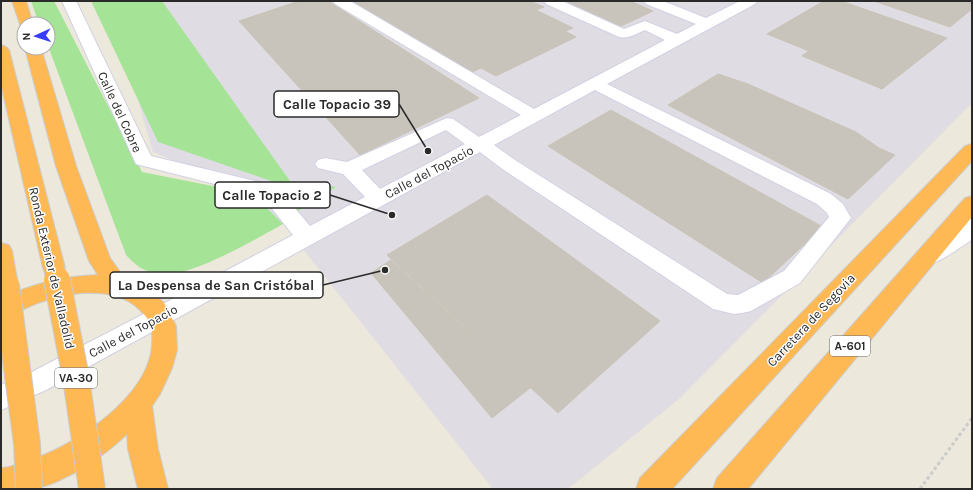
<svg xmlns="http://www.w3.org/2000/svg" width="973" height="490" font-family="Karla,sans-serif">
  <rect width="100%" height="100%" fill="#ece8db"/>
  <polygon fill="#e0dce4" points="109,1 972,1 972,103 679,399 568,489 493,489 283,224 253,194 153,152"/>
  <g fill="#a5e497">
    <path d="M31,1H54L142,172L253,194L283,224C256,239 187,280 157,274C143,271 135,265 126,255L48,46V24H39Z"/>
    <polygon points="91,1 162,1 290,181 336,187 298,211 274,182 158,142"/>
  </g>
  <g fill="#c8c4bb" stroke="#c8c4b5">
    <polygon points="299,1 328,1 479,98 360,155 239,21"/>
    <polygon points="343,1 530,1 544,7 536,10 573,28 565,31 576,37 496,76 481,68 466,75"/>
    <polygon points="554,1 630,1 653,11 615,29"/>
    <polygon points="824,1 841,1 947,38 882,89 802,56 809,51 767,34"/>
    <polygon points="874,1 972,1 972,9 950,27"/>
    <polygon points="718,74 748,84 856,132 879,148 895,155 848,199 668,105"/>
    <polygon points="611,110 823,227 763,283 548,146"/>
    <polygon points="487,195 660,321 558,413 387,255"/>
    <polygon points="391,260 530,388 492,418 371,273"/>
  </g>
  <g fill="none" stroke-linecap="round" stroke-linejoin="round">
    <defs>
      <g id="minor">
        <path d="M62,1H76L151,156L276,186L310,226L365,197L343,174L318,168L315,164L318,160L325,158L347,162L447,118L453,119L479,137L521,115L335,4L333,1H350L534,109L665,40L645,30C636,34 628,39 619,37L546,4L544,1H562L624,29L645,21L677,34L696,24L646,4L644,1H663L706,18L740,1H757L755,4L607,84L831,194L843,204L851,218L800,283L751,311L742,313L734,314L713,309L501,168L480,152L46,390L1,410V385L28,374L188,291L293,235L262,196L136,164ZM595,90L817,204L827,213L829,217L784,271L738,295L727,294L515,160L494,145ZM446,130L465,144L380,189L362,170Z"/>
        <path d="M972,218V239L970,241C955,250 936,268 918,263L915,257L918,251L954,231L964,220Z"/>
      </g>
      <g id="highway">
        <polygon points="12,1 26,1 33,24 24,24 24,28 21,27"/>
        <polygon points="1,45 6,47 9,50 65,268 62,274 54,276 46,274 43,268 1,84"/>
        <path d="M25,48H41L76,166L110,258L125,279L150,290L164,303L176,326L177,350L172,368L160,394L152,406L158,449L168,489H138L128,449L127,434C103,457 67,481 35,489C25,490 12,489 1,489V468C9,468 17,464 24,462C71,449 149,398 152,345C153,328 152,322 140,310C124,294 102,292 81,293C62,295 43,300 26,308C17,312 10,317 1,320V299C31,284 64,276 98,275L89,261L56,166Z"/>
        <polygon points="972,144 972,161 672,489 636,489 640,478 965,146"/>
        <polygon points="972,196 972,217 748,489 713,489 717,478 965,198"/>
        <polygon points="1,243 9,245 12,251 18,285 14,291 6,294 1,292"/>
      </g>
    </defs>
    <use href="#minor" stroke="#d1d1e3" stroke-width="2"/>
    <use href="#highway" stroke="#ccc" stroke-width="2"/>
    <polyline stroke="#ccc" stroke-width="3" stroke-dasharray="3.5 2.5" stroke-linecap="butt" points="920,489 972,418"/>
    <use href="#minor" fill="#fff" fill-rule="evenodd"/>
    <use href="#highway" fill="#ffb954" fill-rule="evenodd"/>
    <defs>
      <polyline id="highway-bridge-far1" points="54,268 57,281"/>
      <g id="highway-bridge">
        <polyline points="57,280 76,378 92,489"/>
        <polyline points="6,285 27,444 29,489"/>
      </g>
    </defs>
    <use href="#highway-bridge-far1" stroke="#ccc" stroke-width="22" stroke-linecap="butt"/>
    <use href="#highway-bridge" stroke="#ccc" stroke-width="28" stroke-linecap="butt"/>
    <use href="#highway-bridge-far1" stroke="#ffb954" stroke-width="20"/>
    <use href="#highway-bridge" stroke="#ffb954" stroke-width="26"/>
  </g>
  <g text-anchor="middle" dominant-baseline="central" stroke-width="3" stroke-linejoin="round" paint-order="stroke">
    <g fill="#fff" stroke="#6a6a6a" stroke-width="1">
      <rect x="830" y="336" width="40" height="20" rx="3"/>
      <rect x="55" y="368" width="42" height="20" rx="3"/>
    </g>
    <g font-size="12" font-weight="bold" fill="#2a2a2a">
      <text x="850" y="346">A-601</text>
      <text x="76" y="378">VA-30</text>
    </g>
    <g font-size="13" fill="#2a2a2a" stroke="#fff">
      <text transform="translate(120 112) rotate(65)">Calle del Cobre</text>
      <text transform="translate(429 172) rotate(-28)">Calle del Topacio</text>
      <text transform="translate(52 268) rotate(77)">Ronda Exterior de Valladolid</text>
      <text transform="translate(811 320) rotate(-47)">Carretera de Segovia</text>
      <text transform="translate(133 331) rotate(-28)">Calle del Topacio</text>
    </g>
  </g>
  <path fill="none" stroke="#2a2a2a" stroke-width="1.5" d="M428 151L399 104M392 215L330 195M385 270L323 285"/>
  <g fill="#2a2a2a" stroke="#fff" stroke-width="1.5">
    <circle cx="428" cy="151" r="4"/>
    <circle cx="392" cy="215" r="4"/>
    <circle cx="385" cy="270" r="4"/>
  </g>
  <g fill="#fff" stroke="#2a2a2a" stroke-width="1.5">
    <rect x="274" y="91" width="125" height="26" rx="4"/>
    <rect x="215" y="182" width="115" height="26" rx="4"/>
    <rect x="110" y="272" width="213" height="26" rx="4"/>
  </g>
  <g font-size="14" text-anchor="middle" font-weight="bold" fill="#2a2a2a">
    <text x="337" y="109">Calle Topacio 39</text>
    <text x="272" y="200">Calle Topacio 2</text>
    <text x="216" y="290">La Despensa de San Cristóbal</text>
  </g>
  <rect width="973" height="490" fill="none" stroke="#2a2a2a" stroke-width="4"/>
  <g transform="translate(36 36) rotate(267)"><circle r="19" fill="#ffffff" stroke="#aaaaaa"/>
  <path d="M0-3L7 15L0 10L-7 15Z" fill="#383dfd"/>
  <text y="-6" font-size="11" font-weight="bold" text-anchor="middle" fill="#2a2a2a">N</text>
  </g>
</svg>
